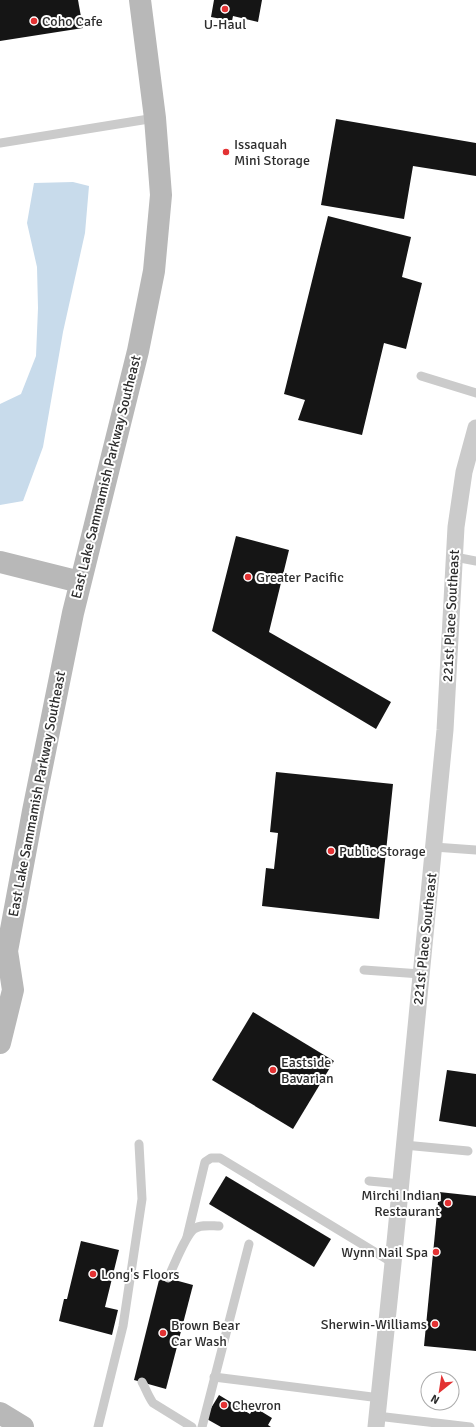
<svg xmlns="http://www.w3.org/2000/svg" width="476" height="1427" font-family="Signika,sans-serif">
  <rect width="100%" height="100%" fill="#fff"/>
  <polygon fill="#c8dbeb" points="73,182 89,186 85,233 63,332 43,447 23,501 0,505 0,404 21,394 36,356 38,308 37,267 27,223 34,183"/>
  <g fill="#151515">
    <polygon points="0,0 78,0 83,28 0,41"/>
    <polygon points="214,0 262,0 258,22 233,16 232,21 211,17"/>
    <polygon points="336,119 476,143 476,176 413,166 404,219 321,205"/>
    <polygon points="328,216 411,237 402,277 422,283 406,349 384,343 362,435 298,420 305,400 284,394"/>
    <polygon points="236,536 289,550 269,632 391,702 376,729 212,631"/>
    <polygon points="276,772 393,784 379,919 262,906 266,868 274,869 278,833 270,832"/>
    <polygon points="253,1012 334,1061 293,1129 212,1080"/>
    <polygon points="447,1070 476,1074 476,1127 439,1121"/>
    <polygon points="226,1176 331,1239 314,1267 209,1204"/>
    <polygon points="439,1192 476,1196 476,1351 424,1346"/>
    <polygon points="81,1241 119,1250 105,1307 118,1310 112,1335 59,1321 64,1299 67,1299"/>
    <polygon points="160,1276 193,1285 166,1389 134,1380"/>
    <polygon points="219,1395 250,1414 254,1407 272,1418 268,1425 271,1427 221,1427 205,1418"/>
  </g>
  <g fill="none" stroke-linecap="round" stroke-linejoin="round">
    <g stroke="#cbcbcb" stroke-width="9">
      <polyline points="0,143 155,118"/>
      <polyline points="421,376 476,393"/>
      <polyline points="455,557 476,561"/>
      <polyline points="434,847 476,850"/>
      <polyline points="364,970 421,974"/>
      <polyline points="404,1145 468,1151"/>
      <polyline points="369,1181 401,1184"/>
      <polyline points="187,1237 205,1162 211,1158 220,1158 393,1263"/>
      <path d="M168,1278C174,1266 185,1236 194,1229C201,1224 212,1226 219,1226"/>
      <polyline points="214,1377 380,1398"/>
      <path d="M142,1382C146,1389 148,1396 153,1403L192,1427"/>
      <polyline points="377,1416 470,1427"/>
      <polyline points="98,1427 123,1326 142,1199 139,1144"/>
      <polyline points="202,1427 249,1244"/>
    </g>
    <polyline stroke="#cbcbcb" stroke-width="17" points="376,1427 393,1263 445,730 456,527 464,472 476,428"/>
    <g stroke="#b8b8b8" stroke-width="22">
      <polyline points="0,562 80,582"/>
      <polyline points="0,1043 13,990 7,951 33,811 73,613 138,351 154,271 161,195 155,118 140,0"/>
      <polyline points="0,1413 23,1427"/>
    </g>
  </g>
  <g fill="#e33233" stroke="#fff" stroke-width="1.5">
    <circle cx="225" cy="9" r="4"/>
    <circle cx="34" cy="21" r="4"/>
    <circle cx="226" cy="152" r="4"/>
    <circle cx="248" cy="577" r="4"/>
    <circle cx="331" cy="851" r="4"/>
    <circle cx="273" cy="1070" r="4"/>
    <circle cx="448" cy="1203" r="4"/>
    <circle cx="436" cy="1252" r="4"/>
    <circle cx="93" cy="1274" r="4"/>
    <circle cx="435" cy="1324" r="4"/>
    <circle cx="163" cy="1333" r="4"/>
    <circle cx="224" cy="1405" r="4"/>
  </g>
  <g text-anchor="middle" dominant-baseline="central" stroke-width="4" stroke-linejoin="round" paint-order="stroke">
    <g font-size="14" fill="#2e2e2e" stroke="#fff" text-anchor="start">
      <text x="42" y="21">Coho Cafe</text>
      <text x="225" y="24" text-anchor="middle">U-Haul</text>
      <text x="234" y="144">Issaquah<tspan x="234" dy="16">Mini Storage</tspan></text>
      <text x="256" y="577">Greater Pacific</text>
      <text x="339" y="851">Public Storage</text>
      <text x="281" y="1062">Eastside<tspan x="281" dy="16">Bavarian</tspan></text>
      <text x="440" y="1195" text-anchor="end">Mirchi Indian<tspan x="440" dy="16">Restaurant</tspan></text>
      <text x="428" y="1252" text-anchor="end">Wynn Nail Spa</text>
      <text x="101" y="1274">Long's Floors</text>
      <text x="427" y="1324" text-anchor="end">Sherwin-Williams</text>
      <text x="171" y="1325">Brown Bear<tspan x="171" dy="16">Car Wash</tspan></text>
      <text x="232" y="1405">Chevron</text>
    </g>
    <g font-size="14" fill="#2e2e2e" stroke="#fff">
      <text transform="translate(106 477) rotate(-76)">East Lake Sammamish Parkway Southeast</text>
      <text transform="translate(451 616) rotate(-87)">221st Place Southeast</text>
      <text transform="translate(37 794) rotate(-79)">East Lake Sammamish Parkway Southeast</text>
      <text transform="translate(425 939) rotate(-84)">221st Place Southeast</text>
    </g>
  </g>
  <g transform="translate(440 1391) rotate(210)"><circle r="19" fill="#ffffff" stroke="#ababab"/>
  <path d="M0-3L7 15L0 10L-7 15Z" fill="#e33233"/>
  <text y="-6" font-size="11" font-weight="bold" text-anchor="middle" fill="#2e2e2e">N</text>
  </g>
</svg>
